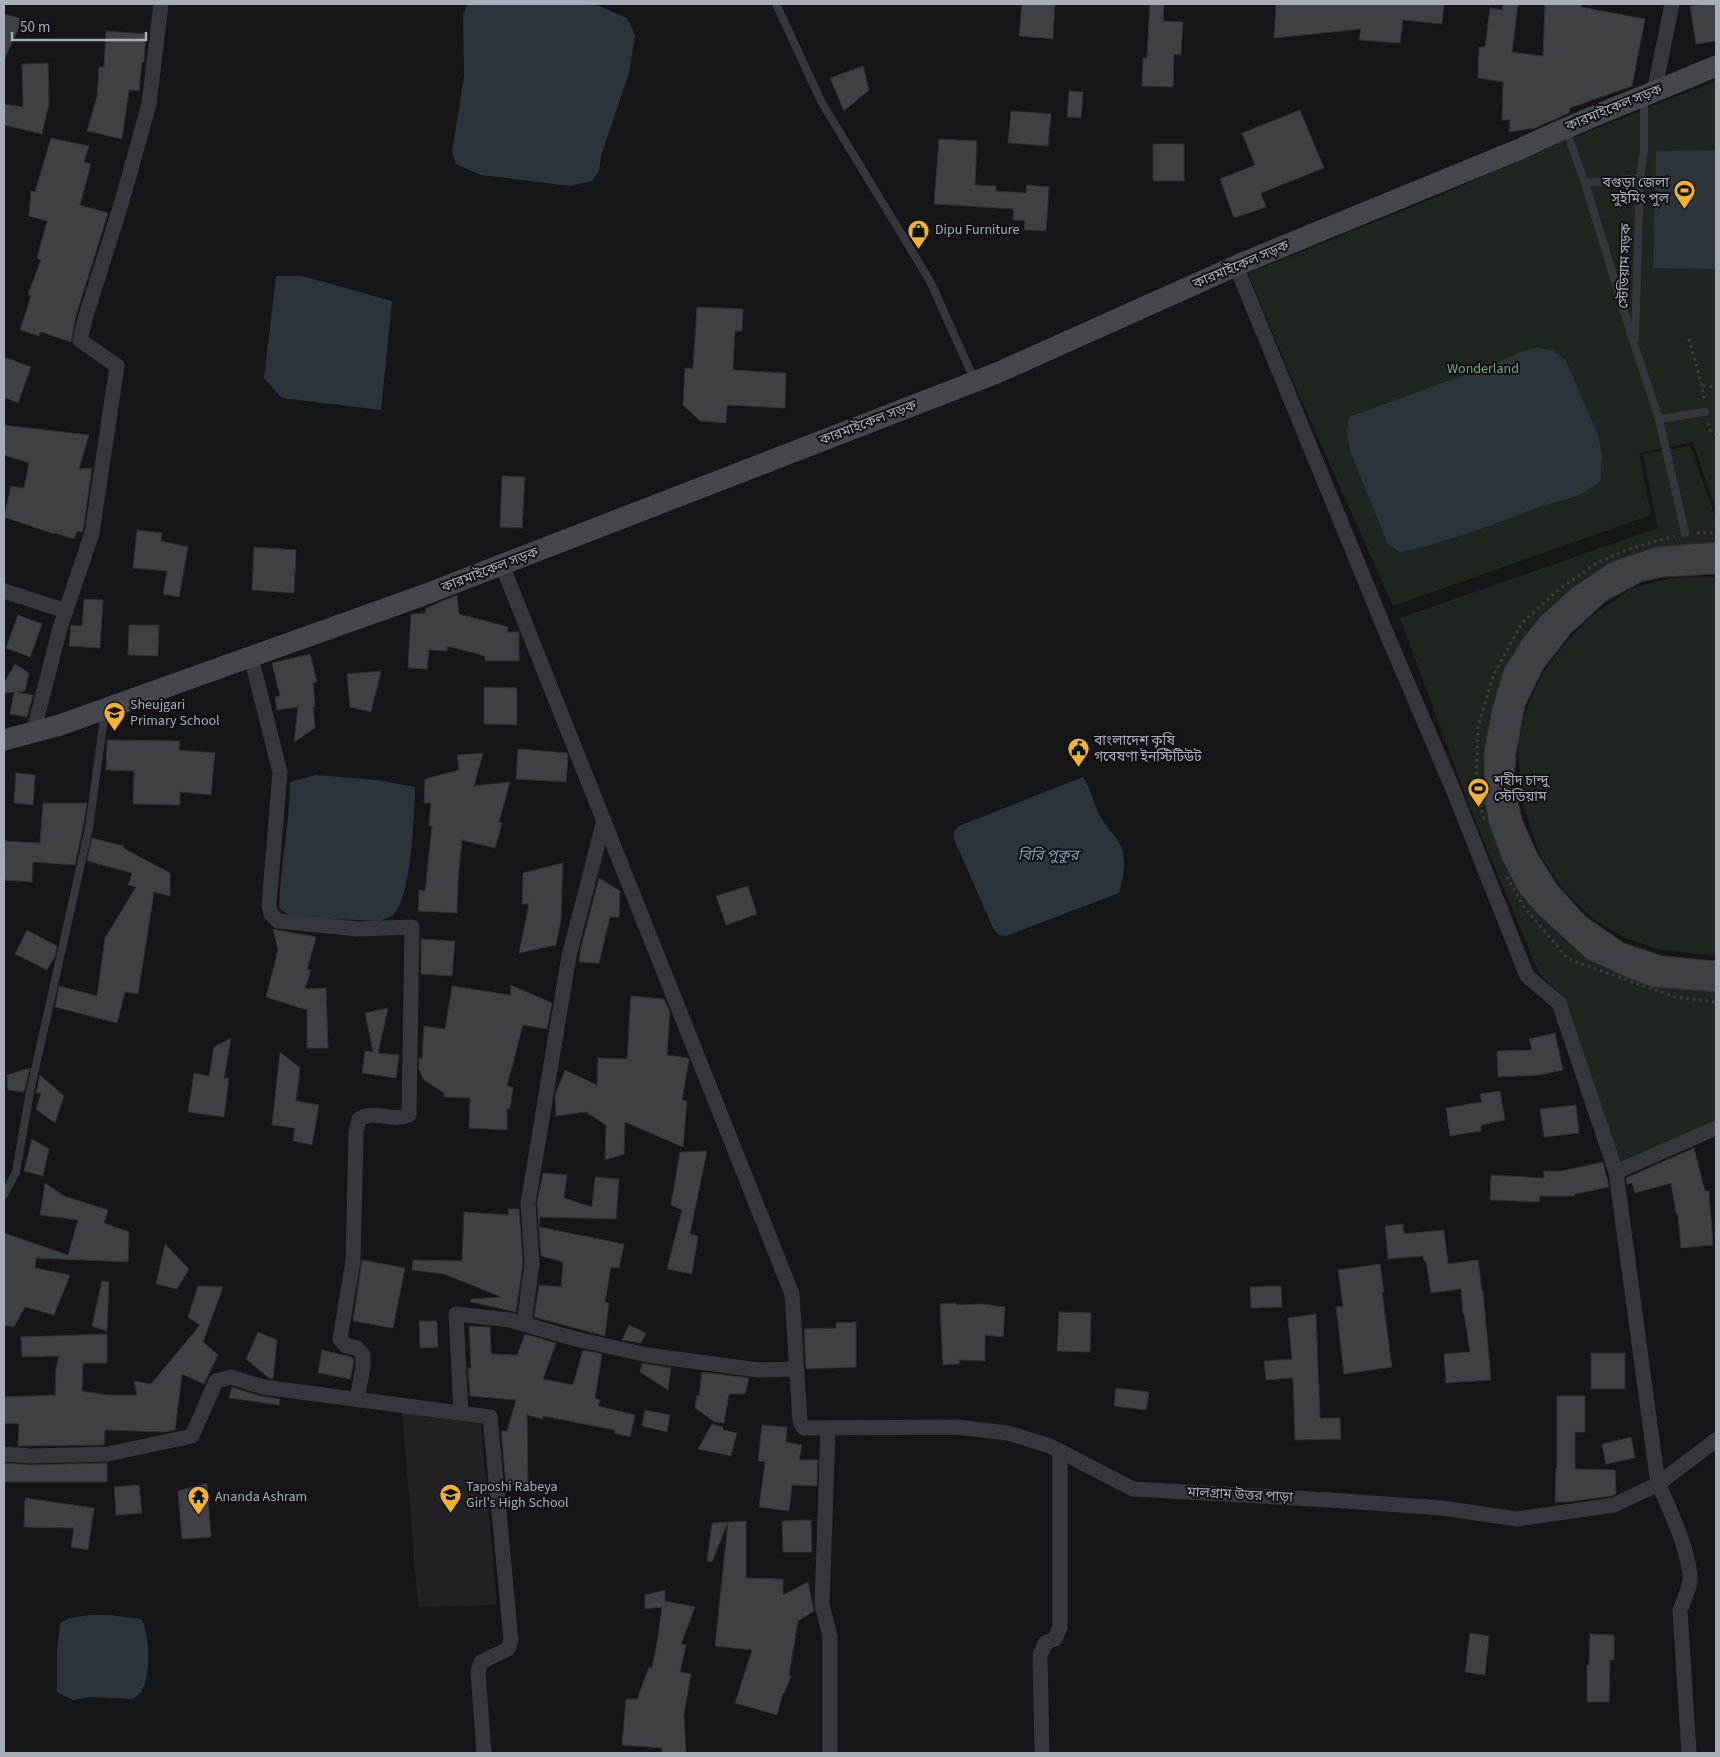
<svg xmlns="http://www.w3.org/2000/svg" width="1720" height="1757" font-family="'Source Sans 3','Noto Sans Bengali',sans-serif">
  <rect width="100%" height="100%" fill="#161618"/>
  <polygon fill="#222225" points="402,1412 481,1424 497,1605 418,1607"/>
  <g fill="#1e261f">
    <polygon points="1716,81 1716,511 1693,442 1639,453 1651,515 1393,606 1292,379 1248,273 1429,200 1559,143"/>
    <polygon points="1690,446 1716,518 1716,542 1656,547 1611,562 1572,588 1540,617 1524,637 1504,669 1492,709 1484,752 1485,803 1537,913 1587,959 1628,978 1653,987 1716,992 1716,1123 1620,1165 1565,998 1540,975 1472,813 1400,618 1658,528 1643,454"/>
    <polygon points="1716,577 1716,956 1657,949 1624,937 1593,919 1564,891 1541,857 1521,800 1518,746 1526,710 1542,674 1562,647 1589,618 1632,588 1669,578"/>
  </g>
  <g fill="#2c353c">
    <polygon points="468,4 582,4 599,6 627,18 635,35 629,73 601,156 599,171 592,181 570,186 481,175 456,164 452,152 464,77 463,14"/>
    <polygon points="1716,150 1716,269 1653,268 1656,151"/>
    <polygon points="276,276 302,276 392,301 381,410 282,398 264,378"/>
    <polygon points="1535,348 1553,350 1566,361 1598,435 1602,456 1600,482 1580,495 1539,507 1486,527 1428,546 1400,552 1388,544 1350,451 1347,433 1349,417 1495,364 1520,352"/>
    <path d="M316,775L377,780L415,787C414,815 412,894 394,914C391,917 385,919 380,921L291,917L279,908C280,866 290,824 290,782Z"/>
    <path d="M1083,777C1091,789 1093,803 1100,816C1104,824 1111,831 1116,838C1128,854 1124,876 1119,893L1006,936L999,935L993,928L954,839V831L959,826Z"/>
    <path d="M90,1615H109L141,1619C150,1632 151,1676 142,1690C140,1694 136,1696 133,1699L91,1697L73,1700L57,1692V1652L60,1623L70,1618Z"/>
  </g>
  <g fill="#404145" stroke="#303034">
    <polygon points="1022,4 1055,4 1053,39 1019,36"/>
    <polygon points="1150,4 1164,4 1163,21 1183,22 1181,55 1174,54 1173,87 1142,86 1143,58 1147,58"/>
    <polygon points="1276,4 1444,4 1442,24 1403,20 1400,43 1359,40 1361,29 1274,38"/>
    <polygon points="1503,4 1518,4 1512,52 1543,56 1545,4 1582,4 1581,7 1645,19 1632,86 1570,108 1569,113 1535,128 1509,132 1510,120 1502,120 1503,82 1478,78 1479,47 1485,47 1490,8 1502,10"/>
    <polygon points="1705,4 1716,4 1716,41 1696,44 1690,6"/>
    <polygon points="4,14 23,19 4,60"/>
    <polygon points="106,31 146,34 144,62 142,62 139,91 129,90 122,139 87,131 97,97 99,67 104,67"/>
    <polygon points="48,63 49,104 42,134 4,125 4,104 23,107 22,64"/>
    <polygon points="863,66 869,90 844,111 830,78"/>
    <polygon points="1069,91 1083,92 1081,118 1067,117"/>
    <polygon points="1300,110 1324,168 1261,193 1266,207 1234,218 1220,179 1255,165 1242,133"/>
    <polygon points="1011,111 1051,114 1048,146 1008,143"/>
    <polygon points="51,138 89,146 84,162 91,164 80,205 108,213 76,316 71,342 41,332 39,336 20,330 31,296 28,294 41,260 37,258 47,221 29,216 31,191 35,192"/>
    <polygon points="939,139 977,141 975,185 996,186 996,191 1026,193 1027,185 1049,187 1046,231 1024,230 1025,221 1013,220 1014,209 934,204"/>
    <rect x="1153" y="144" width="31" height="37"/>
    <polygon points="697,307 743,309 742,331 735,331 733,370 786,373 785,408 727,405 726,423 700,421 683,405 685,368 693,369"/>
    <polygon points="4,357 31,367 18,403 4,397"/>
    <polygon points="4,425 89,435 79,469 92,468 83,531 82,532 77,531 74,539 55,533 54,534 4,517 11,486 24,488 29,463 4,455"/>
    <polygon points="502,476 525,477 522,528 500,527"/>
    <polygon points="137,530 162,533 161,541 188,547 179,597 163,594 167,571 133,568"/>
    <polygon points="1716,542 1716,574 1663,577 1643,581 1606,601 1571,633 1543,669 1525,706 1516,754 1514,783 1522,819 1536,851 1557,885 1586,917 1624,943 1663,956 1716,961 1716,992 1653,987 1628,978 1587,959 1537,913 1519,892 1502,859 1489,823 1485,803 1484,752 1492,709 1504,669 1524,637 1540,617 1572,588 1611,562 1656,547"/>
    <polygon points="254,547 296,550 294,593 252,590"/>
    <polygon points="457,595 459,614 508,627 507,632 519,632 519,661 485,661 485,656 447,646 447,651 429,650 427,669 408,668 411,614 425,613 426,608"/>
    <polygon points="84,599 103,600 100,648 69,646 71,625 82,626"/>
    <polygon points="18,615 42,624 30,657 6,648"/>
    <polygon points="129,625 159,625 158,656 128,655"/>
    <polygon points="310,654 317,682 313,683 315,707 313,707 315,728 294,742 298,707 277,710 275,697 280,696 272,663"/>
    <polygon points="15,664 29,673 25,691 17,692 33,695 27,717 10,714 14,692 4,693 4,683"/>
    <polygon points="381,671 371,712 350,707 347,674"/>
    <polygon points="484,687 517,688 517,725 484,724"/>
    <polygon points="107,740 180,741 179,750 215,753 211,795 180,792 180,805 133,804 134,771 106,770"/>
    <polygon points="518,749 567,753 568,756 566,782 516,779"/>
    <polygon points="483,753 474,786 510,782 499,822 502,823 495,848 462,840 458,880 457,913 418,911 419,890 425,891 432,826 429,826 431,803 424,803 425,779 459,770 457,755"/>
    <polygon points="16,773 35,775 33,805 14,803"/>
    <polygon points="43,803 87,803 83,827 75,865 33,862 32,882 4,880 5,841 40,843"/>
    <polygon points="92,838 124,846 123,848 170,873 170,896 154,892 138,994 125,992 117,1023 55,1007 59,986 97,996 105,938 136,887 128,885 132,873 87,861"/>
    <polygon points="563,863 561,919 556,945 519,953 529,904 522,904 523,873"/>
    <polygon points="599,878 620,891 619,917 610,917 599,963 579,962 581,947"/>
    <polygon points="748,886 757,914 726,925 716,896"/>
    <polygon points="273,929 316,937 307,970 311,970 305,989 326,988 328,1048 307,1048 307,1010 266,997 278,950"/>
    <polygon points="27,930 57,946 55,956 47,970 15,954"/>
    <polygon points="421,939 455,941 452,976 421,974"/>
    <polygon points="511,985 552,1003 547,1029 523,1025 507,1086 513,1087 510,1109 507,1108 507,1130 469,1128 470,1098 444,1097 444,1093 424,1080 419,1070 419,1058 422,1059 424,1026 445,1029 452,986 510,995"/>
    <polygon points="631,996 664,999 670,1012 667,1055 688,1058 689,1060 682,1100 687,1101 683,1147 625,1122 624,1154 605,1160 606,1125 586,1112 556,1116 555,1095 565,1070 597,1085 598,1058 627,1059"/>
    <polygon points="388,1008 378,1053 399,1055 396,1078 362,1073 365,1051 373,1052 365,1013"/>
    <polygon points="1555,1033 1563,1070 1539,1075 1498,1077 1497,1051 1532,1050 1529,1039"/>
    <polygon points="231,1038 224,1078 229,1078 224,1117 188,1112 194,1073 209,1076 214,1047"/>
    <polygon points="280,1052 300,1068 296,1101 319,1105 312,1145 293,1141 295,1128 272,1125"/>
    <polygon points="30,1068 24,1092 8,1090 7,1075"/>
    <polygon points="40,1075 64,1096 55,1123 36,1109 41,1093 36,1093"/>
    <polygon points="1500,1091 1505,1120 1481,1125 1481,1131 1450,1136 1446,1108 1482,1102 1480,1094"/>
    <polygon points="1576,1105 1579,1133 1544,1137 1540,1109"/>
    <polygon points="32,1139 49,1149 43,1176 24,1171"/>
    <polygon points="1694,1148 1705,1191 1709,1191 1713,1245 1681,1248 1678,1214 1676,1214 1671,1183 1635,1193 1632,1183 1627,1184 1626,1178"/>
    <polygon points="707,1151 690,1234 698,1236 692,1274 667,1269 682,1210 671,1205 680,1152"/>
    <polygon points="1603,1162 1609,1187 1575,1194 1575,1196 1540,1196 1539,1202 1490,1200 1491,1175 1544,1178 1544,1171 1562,1171"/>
    <polygon points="543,1173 567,1175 564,1198 592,1207 595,1177 619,1179 616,1219 540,1217 539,1227 624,1244 619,1268 611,1267 605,1302 609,1303 605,1336 534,1317 539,1285 561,1287 563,1262 541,1256 537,1203"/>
    <polygon points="45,1183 64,1196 108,1210 104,1223 129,1232 128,1262 36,1258 35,1268 70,1275 54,1315 25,1307 14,1327 4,1325 4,1233 68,1255 78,1220 40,1215"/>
    <polygon points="508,1209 519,1209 523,1263 516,1312 471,1302 471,1299 501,1297 444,1274 412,1270 413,1260 462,1261 464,1212 509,1215"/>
    <polygon points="1403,1224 1404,1234 1444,1230 1448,1264 1478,1260 1482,1291 1483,1291 1491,1380 1446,1383 1444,1354 1470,1352 1464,1314 1463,1314 1461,1289 1431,1293 1426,1261 1424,1261 1423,1256 1388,1259 1385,1226"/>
    <polygon points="165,1244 189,1269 177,1289 156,1284"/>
    <polygon points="362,1260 405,1268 393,1328 353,1321"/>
    <polygon points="1380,1264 1384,1292 1382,1292 1392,1367 1344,1374 1336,1307 1343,1306 1338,1270"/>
    <polygon points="102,1281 109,1282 107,1331 92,1326"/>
    <polygon points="198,1286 223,1287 203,1342 218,1355 204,1384 182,1374 175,1430 164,1432 105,1430 104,1445 18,1446 19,1424 4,1423 4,1397 55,1395 56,1368 59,1356 22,1357 21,1337 107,1334 107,1363 83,1363 82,1391 108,1395 137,1395 134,1381 151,1384 200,1325 188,1317"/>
    <polygon points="1281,1286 1282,1307 1251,1308 1250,1287"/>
    <polygon points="956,1303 956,1305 982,1304 1005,1307 1003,1337 985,1335 985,1361 959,1360 959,1364 943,1365 940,1304"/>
    <polygon points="1059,1312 1091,1313 1090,1352 1057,1351"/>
    <polygon points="1316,1314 1320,1418 1340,1418 1341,1439 1295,1440 1293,1378 1266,1380 1264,1361 1292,1359 1288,1318"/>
    <polygon points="419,1321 437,1321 438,1347 420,1348"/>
    <polygon points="856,1322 856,1367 806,1369 804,1329 836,1328 836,1323"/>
    <polygon points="629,1325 646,1333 641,1343 622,1340"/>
    <polygon points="469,1326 490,1327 491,1354 517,1355 525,1334 556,1343 543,1379 573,1385 583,1350 602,1354 595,1398 600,1400 598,1406 635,1415 630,1437 614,1433 615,1430 543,1416 543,1419 527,1415 528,1485 506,1485 501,1431 507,1431 516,1400 470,1396 468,1368 471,1368"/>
    <polygon points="258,1332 277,1340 273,1379 269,1378 246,1359"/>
    <polygon points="322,1350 352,1357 354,1361 350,1379 318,1373"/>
    <rect x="1591" y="1353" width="34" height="36"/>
    <polygon points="642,1363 671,1368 668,1390 640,1372"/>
    <polygon points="702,1372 749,1378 745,1394 729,1394 724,1423 715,1422 695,1408 697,1395 699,1396"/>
    <polygon points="232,1387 260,1396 280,1399 279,1405 229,1398"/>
    <polygon points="1116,1388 1149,1392 1146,1410 1114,1406"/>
    <polygon points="1557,1396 1585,1396 1585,1432 1575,1432 1575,1469 1615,1470 1616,1494 1611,1496 1567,1502 1555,1502 1556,1468 1557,1468"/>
    <polygon points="645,1410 670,1415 667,1432 642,1426"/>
    <polygon points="712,1424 723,1427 723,1430 737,1433 731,1456 698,1449"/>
    <polygon points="762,1425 787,1427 786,1442 802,1445 799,1460 818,1460 817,1486 792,1485 789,1511 759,1507 765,1462 758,1461"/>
    <polygon points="1631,1437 1635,1458 1606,1464 1602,1444"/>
    <polygon points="4,1463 30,1465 107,1463 107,1482 4,1482"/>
    <polygon points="207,1483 211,1537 182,1539 178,1491"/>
    <polygon points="139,1485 142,1513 116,1515 114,1487"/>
    <polygon points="25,1498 94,1508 88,1550 71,1547 74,1528 24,1527"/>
    <polygon points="811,1520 812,1552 783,1552 782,1521"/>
    <polygon points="746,1521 746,1578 783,1579 783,1595 808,1582 814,1611 798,1621 789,1675 791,1676 784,1694 783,1693 777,1715 735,1703 752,1650 715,1646 728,1522"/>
    <polygon points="728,1522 712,1562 707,1561 712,1523"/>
    <polygon points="665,1590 665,1601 695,1607 681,1644 686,1645 680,1672 691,1674 684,1714 686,1753 661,1753 662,1748 622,1745 626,1699 637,1699 649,1667 652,1668 657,1643 662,1607 645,1609 645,1595"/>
    <polygon points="1470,1633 1489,1636 1485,1675 1465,1672"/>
    <polygon points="1590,1634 1614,1635 1614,1660 1610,1660 1609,1702 1587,1702 1587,1665 1589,1665"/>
  </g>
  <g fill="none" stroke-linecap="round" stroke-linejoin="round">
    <g stroke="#3d3f44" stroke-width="3" stroke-dasharray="2.5 4" stroke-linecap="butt">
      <path d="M1689,339C1694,360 1702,380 1704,400"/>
      <polyline points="1703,386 1716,387"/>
      <polyline points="1708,423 1710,430 1716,434"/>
      <polyline points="1697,533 1716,533"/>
      <polyline points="1484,819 1476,788 1478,727 1493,676 1522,623 1558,590 1597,563 1629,549 1674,536"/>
      <polyline points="1507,877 1524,907 1568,959 1675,997 1716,1002"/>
    </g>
    <g stroke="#37383d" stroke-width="8">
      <polyline points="776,4 822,103 930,281 974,379"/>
      <polyline points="1566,130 1585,183 1635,347 1659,419 1685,533"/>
      <polyline points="1585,183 1640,178"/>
      <polyline points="1635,339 1640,178 1644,149 1644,98"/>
      <polyline points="1659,419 1705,412"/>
      <polyline points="4,1195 16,1172 30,1092 89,828 105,711"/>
    </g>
    <g stroke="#37383d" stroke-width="15">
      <polyline points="1654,92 1672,4"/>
      <path d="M1236,266L1388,637L1452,787L1527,976L1559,1003L1616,1172L1658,1484C1670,1508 1688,1550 1690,1576C1691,1587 1684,1599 1680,1610L1689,1753"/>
      <polyline points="502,565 792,1294 800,1422 804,1428 956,1427 1008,1433 1050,1446 1133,1489 1330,1500 1442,1508 1517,1519 1614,1505 1658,1484 1716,1440"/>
      <polyline points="4,591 66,611"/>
      <path d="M251,657L280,772L269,905L271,914L278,921L357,929L412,927L409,1115C391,1123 376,1109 359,1119L356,1133L353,1261L340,1339L346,1346L357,1348L363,1355V1367L357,1399"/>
      <polyline points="33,733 60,628 92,533 117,366 80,340 85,319 122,201 149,104 161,4"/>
      <polyline points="1616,1172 1716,1128"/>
      <polyline points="524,1324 532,1263 528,1203 569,956 604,820"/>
      <polyline points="461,1413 456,1314 510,1320 572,1338 647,1355 758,1370 795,1369"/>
      <polyline points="828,1428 822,1605 830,1636 830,1753"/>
      <polyline points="4,1454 30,1456 108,1454 192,1436 216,1381 231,1377 263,1387 490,1417 511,1640 508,1649 481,1662 478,1672 484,1753"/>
      <polyline points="1042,1753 1040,1655 1046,1642 1055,1639 1060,1627 1060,1451"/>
    </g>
    <path stroke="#45474d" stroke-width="21" d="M4,740L60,725L421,596L997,373L1240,264L1520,149C1584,118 1651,94 1716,66"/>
  </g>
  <defs>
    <symbol id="stadium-pin" viewBox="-11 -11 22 30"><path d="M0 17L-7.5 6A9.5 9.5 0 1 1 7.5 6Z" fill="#f2b134" stroke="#111113"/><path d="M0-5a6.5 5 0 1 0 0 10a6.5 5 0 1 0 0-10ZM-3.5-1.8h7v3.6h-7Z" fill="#111"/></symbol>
    <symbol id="shop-pin" viewBox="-11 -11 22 30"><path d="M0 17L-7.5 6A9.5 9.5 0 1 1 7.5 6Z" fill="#f2b134" stroke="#111113"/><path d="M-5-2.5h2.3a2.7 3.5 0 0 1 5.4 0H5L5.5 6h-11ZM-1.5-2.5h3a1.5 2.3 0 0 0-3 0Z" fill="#111"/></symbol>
    <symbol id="school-pin" viewBox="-11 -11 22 30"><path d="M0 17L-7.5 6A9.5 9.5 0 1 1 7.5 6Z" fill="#f2b134" stroke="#111113"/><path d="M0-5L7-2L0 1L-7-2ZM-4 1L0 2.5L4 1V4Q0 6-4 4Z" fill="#111"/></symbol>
    <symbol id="civic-pin" viewBox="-11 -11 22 30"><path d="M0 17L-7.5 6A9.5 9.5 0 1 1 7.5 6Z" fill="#f2b134" stroke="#111113"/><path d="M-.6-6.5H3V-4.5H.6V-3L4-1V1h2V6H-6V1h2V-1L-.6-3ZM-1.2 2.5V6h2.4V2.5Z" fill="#111"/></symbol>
    <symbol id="temple-pin" viewBox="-11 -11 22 30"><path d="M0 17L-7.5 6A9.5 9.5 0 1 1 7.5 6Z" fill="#f2b134" stroke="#111113"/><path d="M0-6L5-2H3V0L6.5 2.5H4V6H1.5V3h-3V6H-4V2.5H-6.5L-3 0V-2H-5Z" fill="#111"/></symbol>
  </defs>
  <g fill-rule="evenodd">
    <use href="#stadium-pin" x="1672" y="178" width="25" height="34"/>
    <use href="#shop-pin" x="906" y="218" width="25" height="34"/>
    <use href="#school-pin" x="102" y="700" width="25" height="34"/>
    <use href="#civic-pin" x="1066" y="736" width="25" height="34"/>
    <use href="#stadium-pin" x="1466" y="776" width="25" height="34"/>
    <use href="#school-pin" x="438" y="1482" width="25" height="34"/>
    <use href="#temple-pin" x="186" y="1484" width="25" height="34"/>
  </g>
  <g text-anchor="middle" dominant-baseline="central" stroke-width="4" stroke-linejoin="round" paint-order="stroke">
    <g font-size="14" fill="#a8adb8" stroke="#111113">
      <text transform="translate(1614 108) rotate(-22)">কারমাইকেল সড়ক</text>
      <text transform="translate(1241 265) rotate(-23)">কারমাইকেল সড়ক</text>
      <text transform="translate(1625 266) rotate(-88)">স্টেডিয়াম সড়ক</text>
      <text transform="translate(868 423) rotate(-21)">কারমাইকেল সড়ক</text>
      <text transform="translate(490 570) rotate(-21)">কারমাইকেল সড়ক</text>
      <text transform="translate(1240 1495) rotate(3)">মালগ্রাম উত্তর পাড়া</text>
    </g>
    <g font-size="14" fill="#a8adb8" stroke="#111113" text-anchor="start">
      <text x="1669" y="183" text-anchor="end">বগুড়া জেলা<tspan x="1669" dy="16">সুইমিং পুল</tspan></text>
      <text x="935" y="230">Dipu Furniture</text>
      <text x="130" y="705">Sheujgari<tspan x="130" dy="16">Primary School</tspan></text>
      <text x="1094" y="741">বাংলাদেশ কৃষি<tspan x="1094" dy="16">গবেষণা ইনস্টিটিউট</tspan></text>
      <text x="1494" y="781">শহীদ চান্দু<tspan x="1494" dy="16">স্টেডিয়াম</tspan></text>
      <text x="466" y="1487">Taposhi Rabeya<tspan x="466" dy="16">Girl's High School</tspan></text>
      <text x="215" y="1497">Ananda Ashram</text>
    </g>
    <g font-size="14" fill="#7fa381" stroke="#111113">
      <text x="1483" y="369">Wonderland</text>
    </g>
    <g font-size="15" font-style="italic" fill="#7f9bb3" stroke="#111113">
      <text x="1048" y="855">বিরি পুকুর</text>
    </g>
  </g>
  <rect width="1720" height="1757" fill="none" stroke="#a8adb8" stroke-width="10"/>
  <path d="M12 32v8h134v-8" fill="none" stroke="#a8adb8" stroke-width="2.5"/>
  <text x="20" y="32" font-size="15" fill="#a8adb8" stroke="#111113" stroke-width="4" paint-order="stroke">50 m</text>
</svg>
